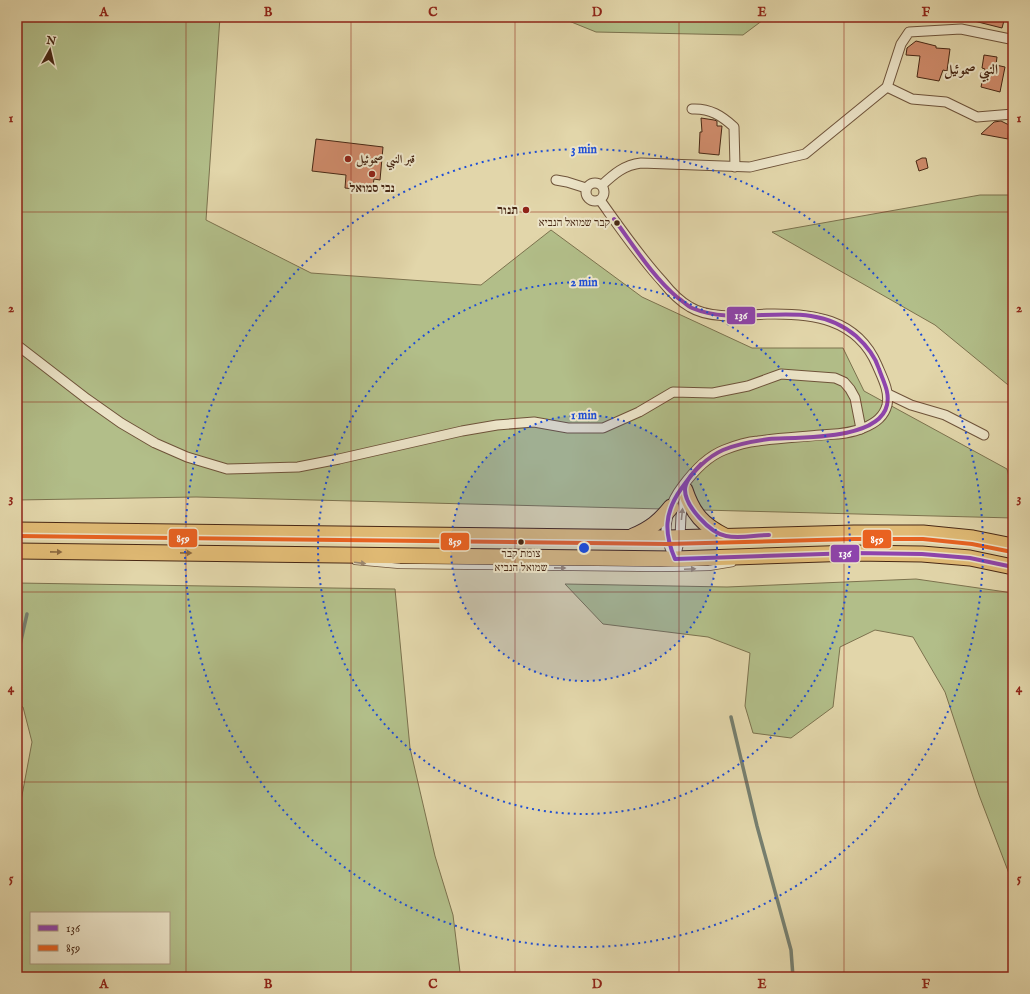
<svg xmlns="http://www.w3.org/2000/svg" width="1030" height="994" font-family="'IM FELL English',Amiri,'Frank Ruhl Libre',serif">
  <rect width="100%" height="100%" fill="#e2d6aa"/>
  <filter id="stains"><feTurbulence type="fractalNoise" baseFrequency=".005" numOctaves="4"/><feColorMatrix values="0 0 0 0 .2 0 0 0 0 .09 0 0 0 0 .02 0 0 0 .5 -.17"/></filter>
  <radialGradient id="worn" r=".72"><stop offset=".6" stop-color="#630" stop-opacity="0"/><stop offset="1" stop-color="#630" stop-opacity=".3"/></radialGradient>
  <g fill="#b2be89" stroke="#7c724e" fill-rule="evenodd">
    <polygon points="17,17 220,17 206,220 311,273 481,285 551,230 642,297 752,348 843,348 864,391 1007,469 1013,492 1013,518 196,497 17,500"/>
    <polygon points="559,17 767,17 743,35 596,32"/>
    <polygon points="980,195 1013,195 1013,389 935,325 772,232"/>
    <polygon points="916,579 1013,593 1013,884 979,795 945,692 913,637 875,630 840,647 833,707 791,738 753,733 745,706 750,653 708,637 603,624 565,584 727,587"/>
    <path d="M17,583L395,589L410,748L435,856L453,915L460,972L459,977H17V822L32,742L23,707L17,705ZM31,913H169V963H31Z"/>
  </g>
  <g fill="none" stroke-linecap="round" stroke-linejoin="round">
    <g stroke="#767f6f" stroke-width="3.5">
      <polyline points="17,658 27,614"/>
      <polyline points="731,717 757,826 791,950 793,977"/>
    </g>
  </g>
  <g fill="#d08c6c" stroke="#472714">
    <polygon points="971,17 1005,17 1002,28 970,20"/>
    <polygon points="916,41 936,46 936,48 950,49 947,71 943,70 939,81 917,77 920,56 906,55 907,48"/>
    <polygon points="984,55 997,57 996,65 1005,67 1000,92 981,87 985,69 982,68"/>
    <polygon points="701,118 714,120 717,121 717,126 722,126 719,155 699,153 700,132 702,132"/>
    <polygon points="1001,121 1009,125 1008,139 981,134 994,122"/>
    <polygon points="316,139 383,147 380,180 374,179 372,191 345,188 346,175 312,171"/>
    <polygon points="922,158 926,158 928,168 919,171 916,161"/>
  </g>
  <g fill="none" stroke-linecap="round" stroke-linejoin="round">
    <defs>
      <polyline id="lane" points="355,562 400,566 661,569 709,568 733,564"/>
      <g id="street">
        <polyline points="887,87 912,99 946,102 977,117 1013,114"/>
        <path d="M692,109C710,108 722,116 734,127L735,167"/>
        <polyline points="556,180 567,182 586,188"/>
        <circle cx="595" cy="192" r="9"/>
        <path d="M602,185C614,174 624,165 641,163L750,167L805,154L887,87L901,44L909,32L961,29L1010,39L1013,38"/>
        <path d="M600,200C620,228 639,256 662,281C670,291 679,301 690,307C711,320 744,315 767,314C811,313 857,318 877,365C882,377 890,391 887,405C884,417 874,424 863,428C850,434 835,434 821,435C800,437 779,438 758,441C747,442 734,446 724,450C706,457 693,472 682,487C672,500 663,522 667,539C669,546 672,553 675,559"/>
        <polyline points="17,345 87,399 121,423 155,443 187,457 227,469 298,467 339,459 462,431 497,425 534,422 568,428 603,428 639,412 673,392 713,393 748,386 781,374 835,378 844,382 850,389 855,398 861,429"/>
        <polyline points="888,394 911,405 945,415 984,435"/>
        <polyline points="675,559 680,537 681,516 685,494"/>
      </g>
      <g id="primary">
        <path d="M685,490C693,514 703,525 725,536"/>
        <polyline points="17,530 667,538 854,533 923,533 973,538 1013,546"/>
        <path d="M633,536C650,529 660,521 671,507"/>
        <polyline points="17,551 675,559 854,553 922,554 970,558 1013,567"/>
      </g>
    </defs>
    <use href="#lane" stroke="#6e533a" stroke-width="6"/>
    <use href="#street" stroke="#6e533a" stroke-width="11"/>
    <use href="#primary" stroke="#472714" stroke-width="17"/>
    <use href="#lane" stroke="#ece4c8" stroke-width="4.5"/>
    <use href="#street" stroke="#ece4c8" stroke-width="9"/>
    <use href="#primary" stroke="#e1bb75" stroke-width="15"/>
    <defs>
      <g id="bus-1">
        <path d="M614,219C634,246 652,276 678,298C683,301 687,306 692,308C744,330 807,294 856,336C866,345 875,356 879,369C883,381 890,392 887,405C879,441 797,437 769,439C754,441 737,444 723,450C705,458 692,473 681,489C664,513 664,533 675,559L854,553L922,554L970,558L1013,567"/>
        <path d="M701,464C695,471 685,480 685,490C685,506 710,533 726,536C740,539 755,535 769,535"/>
      </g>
      <polyline id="bus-2" points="17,536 667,544 854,539 923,539 972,544 1012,552"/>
    </defs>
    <use href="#bus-1" stroke="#ece4c8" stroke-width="7"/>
    <use href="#bus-2" stroke="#ece4c8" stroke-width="7"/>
    <use href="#bus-1" stroke="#8e44ad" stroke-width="4"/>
    <use href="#bus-2" stroke="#e96221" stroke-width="4"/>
  </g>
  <defs><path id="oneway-solid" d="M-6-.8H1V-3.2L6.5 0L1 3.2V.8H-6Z"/></defs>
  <g fill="#9a866e">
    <use href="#oneway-solid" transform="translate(682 514) rotate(-84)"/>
    <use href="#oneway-solid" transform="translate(360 563) rotate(7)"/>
    <use href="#oneway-solid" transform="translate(560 568) rotate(1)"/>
    <use href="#oneway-solid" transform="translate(690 569) rotate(-2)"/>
  </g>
  <g fill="#8c6a40">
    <use href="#oneway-solid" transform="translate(56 552) rotate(1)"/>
    <use href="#oneway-solid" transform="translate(186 553) rotate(1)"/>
  </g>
  <path fill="none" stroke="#8f2418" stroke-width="1" stroke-opacity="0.55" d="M186,17V977M351,17V977M515,17V977M679,17V977M844,17V977M17,212H1013M17,402H1013M17,592H1013M17,782H1013"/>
  <circle cx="584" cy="548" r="133" fill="#1d4ed8" fill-opacity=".12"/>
  <g fill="none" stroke="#1d4ed8" stroke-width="2" stroke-dasharray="2 4">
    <circle cx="584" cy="548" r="133"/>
    <circle cx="584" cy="548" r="266"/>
    <circle cx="584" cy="548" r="399"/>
  </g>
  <g fill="#8f2418" stroke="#ece4c8" stroke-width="1.5">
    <circle cx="348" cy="159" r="4"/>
    <circle cx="372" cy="174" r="4"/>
    <circle cx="526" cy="210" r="4"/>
  </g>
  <g fill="#472714" stroke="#ece4c8" stroke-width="1.5">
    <circle cx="617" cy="223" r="3.5"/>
    <circle cx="521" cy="542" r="3.5"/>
  </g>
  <g text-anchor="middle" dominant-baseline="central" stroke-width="4" stroke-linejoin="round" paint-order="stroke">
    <g font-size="11" fill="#472714" stroke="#ece4c8" text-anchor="end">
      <text x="610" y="223">קבר שמואל הנביא</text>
      <text x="521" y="554" text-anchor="middle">צומת קבר<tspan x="521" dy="14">שמואל הנביא</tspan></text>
    </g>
    <g font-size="12" font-weight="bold" fill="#472714" stroke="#ece4c8" text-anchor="start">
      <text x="356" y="159">قبر النبي صموئيل</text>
      <text x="372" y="188" text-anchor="middle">נבי סמואל</text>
      <text x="518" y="210" text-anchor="end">תנור</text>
    </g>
    <g font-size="14" font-weight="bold" fill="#472714" stroke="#ece4c8">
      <text x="971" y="70">النبي صموئيل</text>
    </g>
  </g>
  <circle cx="584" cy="548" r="6" fill="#1d4ed8" stroke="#ece4c8" stroke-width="2"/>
  <g font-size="12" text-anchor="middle" font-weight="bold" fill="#1d4ed8" stroke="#ece4c8" stroke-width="4" stroke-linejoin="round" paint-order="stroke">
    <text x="584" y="153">3 min</text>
    <text x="584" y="286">2 min</text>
    <text x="584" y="419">1 min</text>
  </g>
  <g stroke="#ece4c8" stroke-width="1.5">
    <rect x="726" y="306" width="30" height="19" rx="4" fill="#8e44ad"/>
    <rect x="168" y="528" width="30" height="20" rx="4" fill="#e96221"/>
    <rect x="862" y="529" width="30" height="20" rx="4" fill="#e96221"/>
    <rect x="440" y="532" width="30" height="19" rx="4" fill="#e96221"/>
    <rect x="830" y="544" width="30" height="19" rx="4" fill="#8e44ad"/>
  </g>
  <g font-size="11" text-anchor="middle" font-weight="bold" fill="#fff">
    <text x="741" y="319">136</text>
    <text x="183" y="542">859</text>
    <text x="877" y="543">859</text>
    <text x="455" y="545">859</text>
    <text x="845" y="557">136</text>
  </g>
  <rect width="1030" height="994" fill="none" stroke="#e2d6aa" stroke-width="44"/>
  <rect x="30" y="912" width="140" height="52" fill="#ece4c8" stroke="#aa9880"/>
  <rect x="38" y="925" width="20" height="6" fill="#8e44ad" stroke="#aa9880"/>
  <text x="66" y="932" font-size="12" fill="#472714">136</text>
  <rect x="38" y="945" width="20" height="6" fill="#e96221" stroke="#aa9880"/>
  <text x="66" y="952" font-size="12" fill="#472714">859</text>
  <g transform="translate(50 50) rotate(8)" stroke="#ece4c8" stroke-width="3" paint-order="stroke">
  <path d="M0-3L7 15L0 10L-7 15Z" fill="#472714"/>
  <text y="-6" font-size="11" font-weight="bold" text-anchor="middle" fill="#472714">N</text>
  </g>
  <rect x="22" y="22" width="986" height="950" fill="none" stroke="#8f2418" stroke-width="1.5"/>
  <g font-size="13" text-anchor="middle" font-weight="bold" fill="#8f2418">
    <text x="104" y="16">A</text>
    <text x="268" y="16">B</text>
    <text x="433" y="16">C</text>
    <text x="597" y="16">D</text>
    <text x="762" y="16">E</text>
    <text x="926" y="16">F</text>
    <text x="11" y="122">1</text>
    <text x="1019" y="122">1</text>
    <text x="11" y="312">2</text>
    <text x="1019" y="312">2</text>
    <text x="11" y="502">3</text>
    <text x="1019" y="502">3</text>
    <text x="11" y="692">4</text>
    <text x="1019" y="692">4</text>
    <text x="11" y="882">5</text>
    <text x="1019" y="882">5</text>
    <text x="104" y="988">A</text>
    <text x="268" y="988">B</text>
    <text x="433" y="988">C</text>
    <text x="597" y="988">D</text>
    <text x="762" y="988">E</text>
    <text x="926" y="988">F</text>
  </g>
  <rect width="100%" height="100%" filter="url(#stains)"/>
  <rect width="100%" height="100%" fill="url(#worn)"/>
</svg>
